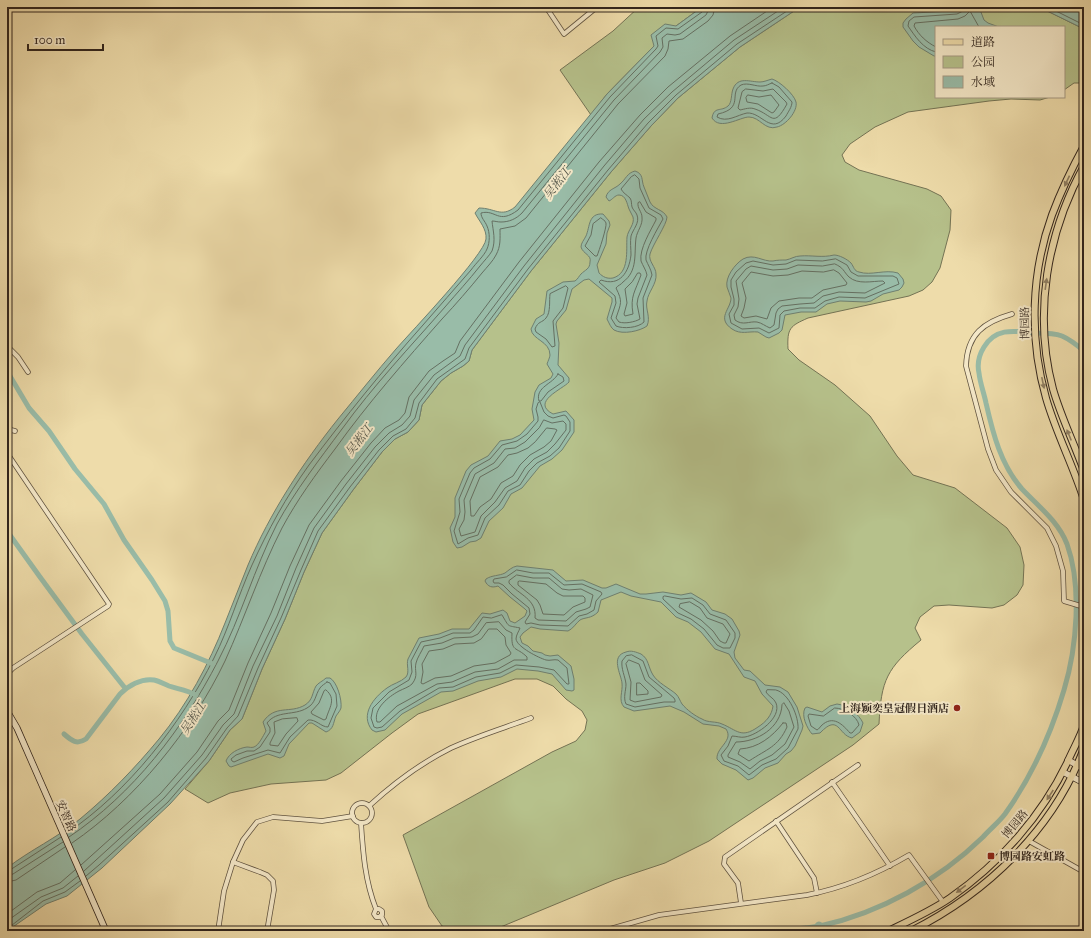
<svg xmlns="http://www.w3.org/2000/svg" width="1091" height="938" font-family="'IM FELL Great Primer','Noto Serif SC',serif">
  <rect width="100%" height="100%" fill="#eedcaa"/>
  <filter id="stains"><feTurbulence type="fractalNoise" baseFrequency=".005" numOctaves="4"/><feColorMatrix values="0 0 0 0 .2 0 0 0 0 .09 0 0 0 0 .02 0 0 0 .5 -.17"/></filter>
  <radialGradient id="worn" r=".72"><stop offset=".6" stop-color="#630" stop-opacity="0"/><stop offset="1" stop-color="#630" stop-opacity=".3"/></radialGradient>
  <g fill="#b6c18b" stroke="#747354">
    <polygon points="639,7 702,7 676,26 654,46 607,94 591,115 560,70 613,31"/>
    <path d="M800,7H1039L1084,29V83H1074L1064,90V27H936V97H1050L1040,100L1011,99L989,101L908,112L875,127L850,144L842,155L845,162L859,170L927,189L941,196L951,210L950,230L940,268L932,282L923,290L909,296L808,318C790,326 787,328 788,349L799,360L835,385L870,416L897,456L913,475L955,488L1007,528L1020,547L1024,565L1023,585L1017,595L1004,605L992,608L949,605L934,606L920,617L915,628L921,640C887,668 881,680 879,724L853,745L709,841L665,863L614,880L491,931H453L442,926L429,907L403,835L552,752L576,741L585,730L587,720L582,711L566,699L553,686L537,679H515L418,714L392,733L341,773L326,780L271,784L230,793L208,803L185,789L209,761L230,730L242,719L262,669L285,619L304,572L322,533L353,490L382,452L395,439L408,432L419,420L422,405L441,381L451,373L463,366L469,361L472,350L531,271L611,172L651,126L678,98L740,47Z"/>
  </g>
  <g fill="#99bca8" stroke="#6f8070">
    <path d="M702,7H800L740,47L678,98L651,126L611,172L531,271L472,350L469,361L463,366L451,373L441,381L422,405L419,420L408,432L395,439L382,452L353,490L322,533L304,572L285,619L262,669L242,719L230,730L209,761L170,804L102,868L67,896L46,904L7,931V868C30,850 57,838 80,819C109,795 135,768 159,739C187,705 209,664 225,623C233,604 240,584 248,565C270,513 302,464 338,419C357,396 376,372 396,349C411,332 485,254 486,239C487,229 479,221 475,213L479,208C495,208 501,218 515,207L607,94L654,46L651,35L665,24L676,26Z"/>
    <polygon points="963,7 979,7 984,20 988,23 999,27 936,27 936,56 934,56 919,47 913,41 903,27 903,23 906,19 913,13 952,11"/>
    <polygon points="1039,7 1084,7 1084,29"/>
    <path d="M772,79C779,81 794,94 796,102C798,111 786,125 777,127C765,131 760,117 749,117C740,117 720,131 712,118C714,106 721,112 728,106C732,103 731,94 733,89C738,76 750,82 760,82C764,82 768,80 772,79Z"/>
    <path d="M635,171C644,174 641,180 644,187C646,192 648,197 650,202C654,210 663,209 667,217C667,224 653,244 650,254C648,261 656,267 656,274C657,284 648,292 647,301C645,309 651,317 647,326C640,331 623,335 614,330C611,328 609,323 607,319L612,302V298L589,279L584,280L572,289L566,310L557,321L556,324L559,343L558,365L569,378V382C563,389 530,402 553,414L566,411L574,420V432L562,450L552,459L540,466L522,488L511,494L503,508L489,521L481,538L476,541L470,542L462,547L457,548L453,542L450,528L455,517V498L466,471L471,465L488,456L500,441L512,439L520,435L534,420L532,409L535,392L539,385L551,378L553,374L547,364C548,361 550,357 550,355C550,341 532,340 531,329L536,319L544,314L547,291L563,282L575,281C578,279 579,276 581,274C585,270 590,269 590,262C592,255 583,254 581,247C581,243 584,240 586,236C590,227 588,213 603,214L609,221L610,225L607,233L606,244L597,265L599,273C603,277 607,279 613,278C630,273 626,250 627,237C628,230 635,224 633,217C632,214 630,212 629,209C627,204 626,195 619,195C615,195 612,200 609,201L606,197C608,189 615,189 620,184C626,179 627,173 635,171Z"/>
    <path d="M834,255C839,255 847,259 851,263C854,267 854,271 859,272C871,276 885,269 898,273L903,279L904,283L902,287L899,290L883,294L871,301L866,302L840,301L827,304L816,312H801L785,315L782,330L779,333L769,338L766,337L758,332C748,331 741,335 732,329C716,318 731,309 731,298C730,294 728,291 727,287C725,277 735,264 743,259C754,253 763,262 773,261C777,260 782,260 786,260C791,259 795,256 800,256C812,255 822,258 834,255Z"/>
    <path d="M517,566L553,570L566,581L583,580L602,588H606L616,584L640,594H646L663,592L681,595L691,593L706,602L712,610L725,614L732,619L739,631L740,635L734,652L735,658L744,670L750,671L765,685L780,687L788,692L797,707L803,726L802,730L795,746L791,751L786,754L778,763L765,768L753,778L748,780L736,770L722,764L717,759C716,747 734,741 726,729L719,726L703,724L684,712L670,706L634,711L624,707C618,700 623,692 622,683C621,674 610,656 626,652C631,650 636,652 641,654C649,659 648,667 653,675C658,683 669,688 676,694C679,697 680,701 682,704C687,710 695,716 702,719C708,723 716,721 722,724C737,730 741,739 758,727C766,722 772,715 773,706L762,694L755,681L744,677L729,654L715,649L701,632L688,622L676,617L661,602L631,596L621,592L601,600L598,612C591,619 585,617 580,620C576,623 573,629 568,631L540,629L531,627L523,633L520,637L522,643L528,646L533,651L542,653L545,655L550,656L558,655L571,666L574,679V690L572,691L566,690L552,674L538,671L517,669L501,677L478,681L453,691L441,692L402,714L385,730L376,732L372,730C360,715 373,698 387,688C392,684 401,682 406,677C410,672 406,665 408,659L419,638L439,634L452,629H469L482,613L490,614L503,610L507,613L510,621L515,623L525,616L527,611L525,609L510,597L498,586C492,588 488,587 485,581L486,579C492,575 499,576 505,573C509,570 512,567 517,566Z"/>
    <path d="M326,678H330C337,682 342,699 341,708C340,711 338,713 336,716C333,723 334,729 326,732L312,723H309L289,744L284,756L280,758L268,754L231,767L229,766L226,761C229,753 239,748 247,747C250,747 251,748 254,747C259,745 263,736 266,731L263,722C275,704 290,714 305,705C313,700 312,693 316,686C318,683 323,681 326,678Z"/>
    <path d="M837,704C847,705 859,714 863,723L860,732L852,738C838,735 839,713 820,733L812,734C807,728 801,716 805,708L807,707L822,712L830,706Z"/>
  </g>
  <g fill="none" stroke-linecap="round" stroke-linejoin="round">
    <g stroke="#657062" stroke-width="1">
      <polyline points="1048,7 1084,25"/>
      <path d="M936,47C926,42 919,35 914,26L915,23L958,19L965,16L970,11L979,27"/>
      <path d="M936,52C923,49 915,36 908,26L909,21L914,17L957,14L963,11L964,7"/>
      <path d="M772,83L779,87L792,102C792,107 788,112 786,116C771,136 762,112 747,113C737,115 727,123 717,117L718,114C745,108 728,93 741,85C748,82 756,87 763,86C766,86 769,84 772,83Z"/>
      <path d="M746,89L763,91L773,89L786,102L787,104C773,129 773,115 755,109C750,107 745,109 740,110L738,108L742,92Z"/>
      <polygon points="748,95 759,97 771,95 779,105 774,112 772,113 758,104 747,102 746,98"/>
      <path d="M635,175L639,179L640,188L649,208L661,215L663,219C658,228 644,251 646,260C648,265 651,269 652,275L643,298L644,322C638,328 623,329 616,326L611,318L616,303L615,296L599,282L601,280C620,287 629,272 631,255C631,249 630,242 631,236C633,229 640,223 637,215C636,212 633,210 632,207C631,203 632,201 630,198C627,195 623,193 621,189L631,177Z"/>
      <path d="M640,202L646,212L656,218V220C651,230 639,249 641,261C643,266 646,270 647,275L638,298L637,304L640,319C635,322 625,324 619,322L616,318C621,303 623,302 616,288C618,285 621,285 623,282C638,271 634,254 636,238C637,231 643,225 642,217C642,212 637,208 638,203Z"/>
      <path d="M601,218C603,220 605,220 606,223C607,227 599,251 597,256H595L585,246L591,235L593,224Z"/>
      <polygon points="836,259 847,265 851,272 858,276 893,276 897,278 899,284 865,298 839,297 825,301 815,308 800,308 784,311 780,315 779,328 769,333 759,328 742,329 731,323 729,314 734,305 734,299 731,287 731,280 736,272 746,263 753,261 773,265 786,264 796,260 822,261"/>
      <path d="M835,264C844,268 843,271 849,277C858,285 872,281 883,281L885,283L865,293L839,292L823,296L814,303L800,304L782,306L778,309L776,313L774,325L770,328C765,326 762,323 757,322C749,321 743,326 735,320L734,315L738,307L739,299L736,281L746,269L751,266L773,270L787,269L798,265L822,266Z"/>
      <polygon points="834,270 839,273 847,283 846,285 823,290 812,298 799,298 779,301 771,308 767,319 756,316 744,318 741,316 744,308 746,298 742,283 751,272 773,276 788,275 802,271 823,272"/>
      <path d="M638,273H640L641,275C635,292 630,296 633,314L625,316L624,314L627,303L625,289L632,282Z"/>
      <path d="M566,286L568,288L563,308L553,321L555,346L552,347L546,339L536,332L535,329C538,321 542,323 546,318C551,312 549,301 550,294Z"/>
      <path d="M558,374L563,377L564,381L548,392L541,401H539C535,387 553,384 558,374Z"/>
      <polygon points="540,402 544,412 548,416 553,418 564,415 566,416 570,422 570,431 559,448 550,456 537,463 529,471 520,485 508,491 499,505 485,518 478,535 468,538 458,544 454,531 460,512 459,499 470,473 474,468 490,459 502,445 517,441 527,434 538,421 538,417 536,409 538,403"/>
      <polygon points="544,420 552,423 563,421 566,424 566,430 555,444 547,452 534,459 525,468 517,481 505,488 495,502 481,516 475,532 461,536 459,529 464,520 465,512 464,500 475,474 494,463 505,449 515,448 525,442 539,428"/>
      <polygon points="547,428 555,429 557,430 551,441 544,447 530,455 520,465 513,476 501,483 491,499 480,507 474,516 471,516 470,501 480,477 498,467 508,455 517,453 528,448 535,442"/>
      <polygon points="517,570 533,573 549,573 564,585 582,584 601,592 602,594 596,601 594,610 587,614 579,616 568,626 540,625 531,623 526,624 525,622 530,614 529,608 512,594 503,585 499,583 494,583 493,581 494,579 506,577"/>
      <path d="M517,575L533,578H549L562,589L569,590L581,589L593,595L590,607L586,609L576,612L566,621L538,620L535,618C537,599 519,595 509,583V581Z"/>
      <polygon points="520,581 546,584 557,593 563,596 583,596 585,598 585,602 573,607 564,615 543,614 540,605 537,600 518,585 518,582"/>
      <polygon points="665,596 681,599 692,598 703,605 710,614 726,620 735,633 735,638 730,648 723,648 717,645 704,629 691,619 678,613 663,599 663,597"/>
      <polygon points="690,602 700,608 707,618 723,624 730,634 726,643 724,643 720,641 713,631 701,620 679,607 680,604"/>
      <path d="M502,615C510,628 506,625 520,628C519,631 516,635 516,639C517,647 539,658 546,660C550,661 554,659 558,660L567,668L569,684H567L554,670L539,667L516,665L500,673L476,677L453,687L439,688L400,711L382,727L377,728L374,727L371,718L373,708L389,692L409,680L412,672L411,661L421,642L440,638L453,633H470L474,630L483,617L491,618Z"/>
      <path d="M499,622L506,630L512,633C511,653 516,646 527,657V660H514L498,669L475,672L452,682L437,684L397,706L380,722H377C373,709 388,697 399,691C403,689 409,687 412,684C419,675 414,671 416,663C417,658 422,651 424,646L442,643L454,638L472,637L478,634L486,623Z"/>
      <polygon points="489,629 497,629 505,637 506,645 511,653 510,655 495,663 474,666 451,676 435,678 423,684 421,683 423,672 422,664 429,651 443,649 455,644 474,643 481,639"/>
      <path d="M632,655L643,661L649,677L674,698L675,700V702H664L635,707L626,704C623,697 626,691 626,684C625,676 621,669 622,661L626,656Z"/>
      <polygon points="629,660 639,664 645,680 662,695 661,697 635,702 630,700 631,682 626,664"/>
      <path d="M327,682L330,683L336,694L337,706L328,727C321,727 316,719 308,720L290,737L280,753L268,750L243,758L234,762L232,761L231,759L236,755L247,751H254L260,747L270,732V728L267,723C277,710 294,716 307,708C316,703 315,695 320,688C322,685 325,684 327,682Z"/>
      <polygon points="637,683 640,683 648,691 648,694 637,695"/>
      <path d="M326,690C337,699 329,708 326,719L324,720L312,714L311,712L319,703L324,691Z"/>
      <path d="M776,690C789,693 799,717 798,729L788,748L776,759L762,765L749,775L738,766L724,761L721,755L728,746L732,736C736,736 741,738 745,737C757,735 782,718 776,703C774,698 768,696 766,692L767,690Z"/>
      <path d="M784,703L789,711L794,727L785,744L772,755L760,761L750,769L740,762L728,757V755L736,742C757,742 781,728 782,705Z"/>
      <path d="M835,708C844,708 857,716 859,725L852,733H850C843,725 833,714 821,726C820,727 819,729 817,730L811,726L808,716L809,714L823,716Z"/>
      <polygon points="297,718 298,721 286,734 278,746 270,745 270,743 275,733 274,722 282,719"/>
      <path d="M783,723H786L787,727C778,747 767,749 749,761L738,754L740,749C758,748 772,737 783,723Z"/>
      <path d="M67,833C129,791 181,724 214,658C229,628 238,596 252,565C268,530 286,497 309,465C345,417 383,370 423,325C439,307 455,288 471,270C476,263 484,256 487,249C490,242 490,233 487,226C485,221 481,218 481,213C496,209 498,225 518,210L610,97L656,49L658,46L656,36L666,28L678,29L702,12L704,7"/>
      <path d="M69,837C133,794 183,729 218,661C241,617 254,569 277,524C295,491 319,460 342,429C373,386 410,347 445,307C457,293 469,280 480,266C484,261 489,256 492,251C496,240 493,231 492,221C495,221 497,222 501,222C509,222 516,219 522,213L614,100L660,52L663,47L662,38L667,34L675,35L680,34L706,15L708,11L709,7"/>
      <path d="M72,843C135,800 192,730 225,661C245,617 260,571 282,528C297,500 316,474 335,449C368,403 405,361 442,319C456,304 469,289 482,273C487,267 493,261 496,255C501,246 500,238 500,229L515,226L526,218L618,104L665,56L668,49L669,41L683,39L708,21L713,15L715,7"/>
      <polyline points="81,865 160,794 197,752 218,721 229,710 248,663 271,613 290,566 309,525 341,481 371,443 385,428 399,420 405,413 409,397 429,371 443,361 455,353 460,341 519,262 599,162 640,115 668,87 730,36 773,7"/>
      <polyline points="7,871 10,870 61,837"/>
      <polyline points="84,871 164,798 202,755 223,725 234,714 253,666 277,616 296,568 314,528 346,484 375,447 389,433 402,425 410,416 414,400 434,375 460,356 465,345 524,266 604,166 644,119 672,92 734,40 784,7"/>
      <polyline points="7,876 13,874 63,842"/>
      <polyline points="86,876 99,865 168,802 206,758 227,728 238,716 258,668 281,618 301,570 318,531 350,487 379,450 393,436 406,429 415,418 419,403 437,379 465,359 469,348 528,269 608,170 648,123 676,95 737,44 793,7"/>
      <polyline points="7,882 16,880 65,847"/>
      <polyline points="7,914 37,892 60,883 75,870"/>
      <polyline points="7,921 41,897 63,888 78,876"/>
      <polyline points="7,929 43,901 65,892 80,881"/>
    </g>
    <g stroke="#99bca8" stroke-width="5">
      <polyline points="7,371 29,408 49,431 75,469 104,504 124,540 152,580 165,601 168,611 170,641 174,648 213,664"/>
      <polyline points="7,531 40,577 82,634 125,688"/>
      <path d="M64,734C72,741 77,745 86,739L120,694C128,686 141,678 154,680C159,681 164,684 169,686C178,689 187,690 196,695"/>
      <path d="M771,931C787,929 804,929 820,926C880,913 939,880 983,837C990,829 999,822 1005,814C1032,776 1051,734 1064,690C1077,647 1082,586 1067,544C1058,521 1038,506 1022,489C1001,465 993,434 986,403C984,393 980,383 979,373C977,364 979,355 984,347C996,327 1015,331 1036,333C1044,333 1054,333 1062,336C1071,340 1077,345 1084,351"/>
    </g>
    <polyline stroke="#99bca8" stroke-width="9" points="819,926 822,931"/>
    <defs>
      <g id="street">
        <polyline points="546,7 564,34 597,7"/>
        <path d="M1012,314C984,322 967,334 966,366L988,449L996,470L1011,492L1047,528L1056,546L1063,571L1064,601L1084,607"/>
        <polyline points="7,346 18,357 28,372"/>
        <polyline points="7,429 15,431"/>
        <polyline points="7,453 109,604 108,606 13,668 7,674"/>
        <polyline points="832,782 890,866"/>
        <circle cx="362" cy="813" r="10"/>
        <path d="M369,806C394,783 421,763 451,748C477,736 504,728 531,718"/>
        <polyline points="776,821 814,878 817,893"/>
        <path d="M361,823C363,853 365,881 376,909L374,914L376,917H379L382,915V911L379,909H376"/>
        <polyline points="1029,841 1084,872"/>
        <polyline points="233,862 260,872 267,875 273,881 274,890 267,931"/>
        <polyline points="741,903 738,883 724,864 725,857 858,765"/>
        <polyline points="381,916 389,931"/>
        <polyline points="218,931 224,891 233,862 243,840 257,822 273,817 322,821 353,816"/>
        <path d="M603,931L659,915L807,895C843,888 877,874 909,855L943,902"/>
      </g>
      <g id="secondary">
        <polyline points="7,711 17,728 106,931"/>
        <polyline points="1068,760 1084,769"/>
        <polyline points="1063,772 1084,783"/>
      </g>
      <g id="primary">
        <path d="M1084,146C1072,168 1061,191 1052,215C1031,273 1029,338 1046,398C1056,433 1073,465 1084,500"/>
        <path d="M1084,166C1047,233 1033,314 1053,389C1061,417 1074,443 1084,471"/>
        <path d="M888,931C909,921 931,911 950,898C1000,863 1042,816 1068,761C1073,749 1080,738 1084,725"/>
        <path d="M911,931C987,893 1054,829 1084,748"/>
      </g>
    </defs>
    <use href="#street" stroke="#605340" stroke-width="5.5"/>
    <use href="#secondary" stroke="#31251d" stroke-width="7"/>
    <use href="#primary" stroke="#31251d" stroke-width="8"/>
    <use href="#street" stroke="#f4e8c8" stroke-width="4"/>
    <use href="#secondary" stroke="#f4e8c8" stroke-width="5.5"/>
    <use href="#primary" stroke="#eedcaa" stroke-width="6"/>
  </g>
  <defs><path id="oneway-solid" d="M-6-.8H1V-3.2L6.5 0L1 3.2V.8H-6Z"/></defs>
  <g fill="#908064">
    <use href="#oneway-solid" transform="translate(1067 181) rotate(115)"/>
    <use href="#oneway-solid" transform="translate(1046 284) rotate(-82)"/>
    <use href="#oneway-solid" transform="translate(1043 383) rotate(78)"/>
    <use href="#oneway-solid" transform="translate(1069 435) rotate(-112)"/>
    <use href="#oneway-solid" transform="translate(1050 795) rotate(123)"/>
    <use href="#oneway-solid" transform="translate(961 889) rotate(143)"/>
  </g>
  <g fill="#8f2418" stroke="#f4e8c8" stroke-width="1.5">
    <circle cx="957" cy="708" r="4"/>
    <rect x="987" y="852" width="8" height="8" rx="2"/>
  </g>
  <g text-anchor="middle" dominant-baseline="central" stroke-width="4" stroke-linejoin="round" paint-order="stroke">
    <g font-size="11" fill="#31251d" stroke="#f4e8c8">
      <text transform="translate(1025 323) rotate(-91)">博园路</text>
      <text transform="translate(66 816) rotate(66)">安智路</text>
      <text transform="translate(1015 824) rotate(-50)">博园路</text>
    </g>
    <g font-size="11" font-weight="bold" fill="#31251d" stroke="#f4e8c8" text-anchor="end">
      <text x="949" y="708">上海颖奕皇冠假日酒店</text>
      <text x="999" y="856" text-anchor="start">博园路安虹路</text>
    </g>
    <g font-size="12" font-style="italic" fill="#505247" stroke="#f4e8c8">
      <text transform="translate(557 183) rotate(-52)">吴淞江</text>
      <text transform="translate(359 440) rotate(-52)">吴淞江</text>
      <text transform="translate(193 718) rotate(-57)">吴淞江</text>
    </g>
  </g>
  <rect width="1091" height="938" fill="none" stroke="#eedcaa" stroke-width="24"/>
  <rect x="8" y="8" width="1075" height="922" fill="none" stroke="#31251d" stroke-width="2"/>
  <rect x="12" y="12" width="1067" height="914" fill="none" stroke="#31251d"/>
  <rect x="935" y="26" width="130" height="72" fill="#f4e8c8" stroke="#a69a84"/>
  <rect x="943" y="39" width="20" height="6" fill="#eedcaa" stroke="#a69a84"/>
  <text x="971" y="46" font-size="12" fill="#31251d">道路</text>
  <rect x="943" y="56" width="20" height="12" fill="#b6c18b" stroke="#a69a84"/>
  <text x="971" y="66" font-size="12" fill="#31251d">公园</text>
  <rect x="943" y="76" width="20" height="12" fill="#99bca8" stroke="#a69a84"/>
  <text x="971" y="86" font-size="12" fill="#31251d">水域</text>
  <path d="M28 44v6h75v-6" fill="none" stroke="#31251d" stroke-width="2"/>
  <text x="34" y="44" font-size="12" fill="#31251d" stroke="#f4e8c8" stroke-width="3" paint-order="stroke">100 m</text>
  <rect width="100%" height="100%" filter="url(#stains)"/>
  <rect width="100%" height="100%" fill="url(#worn)"/>
</svg>
